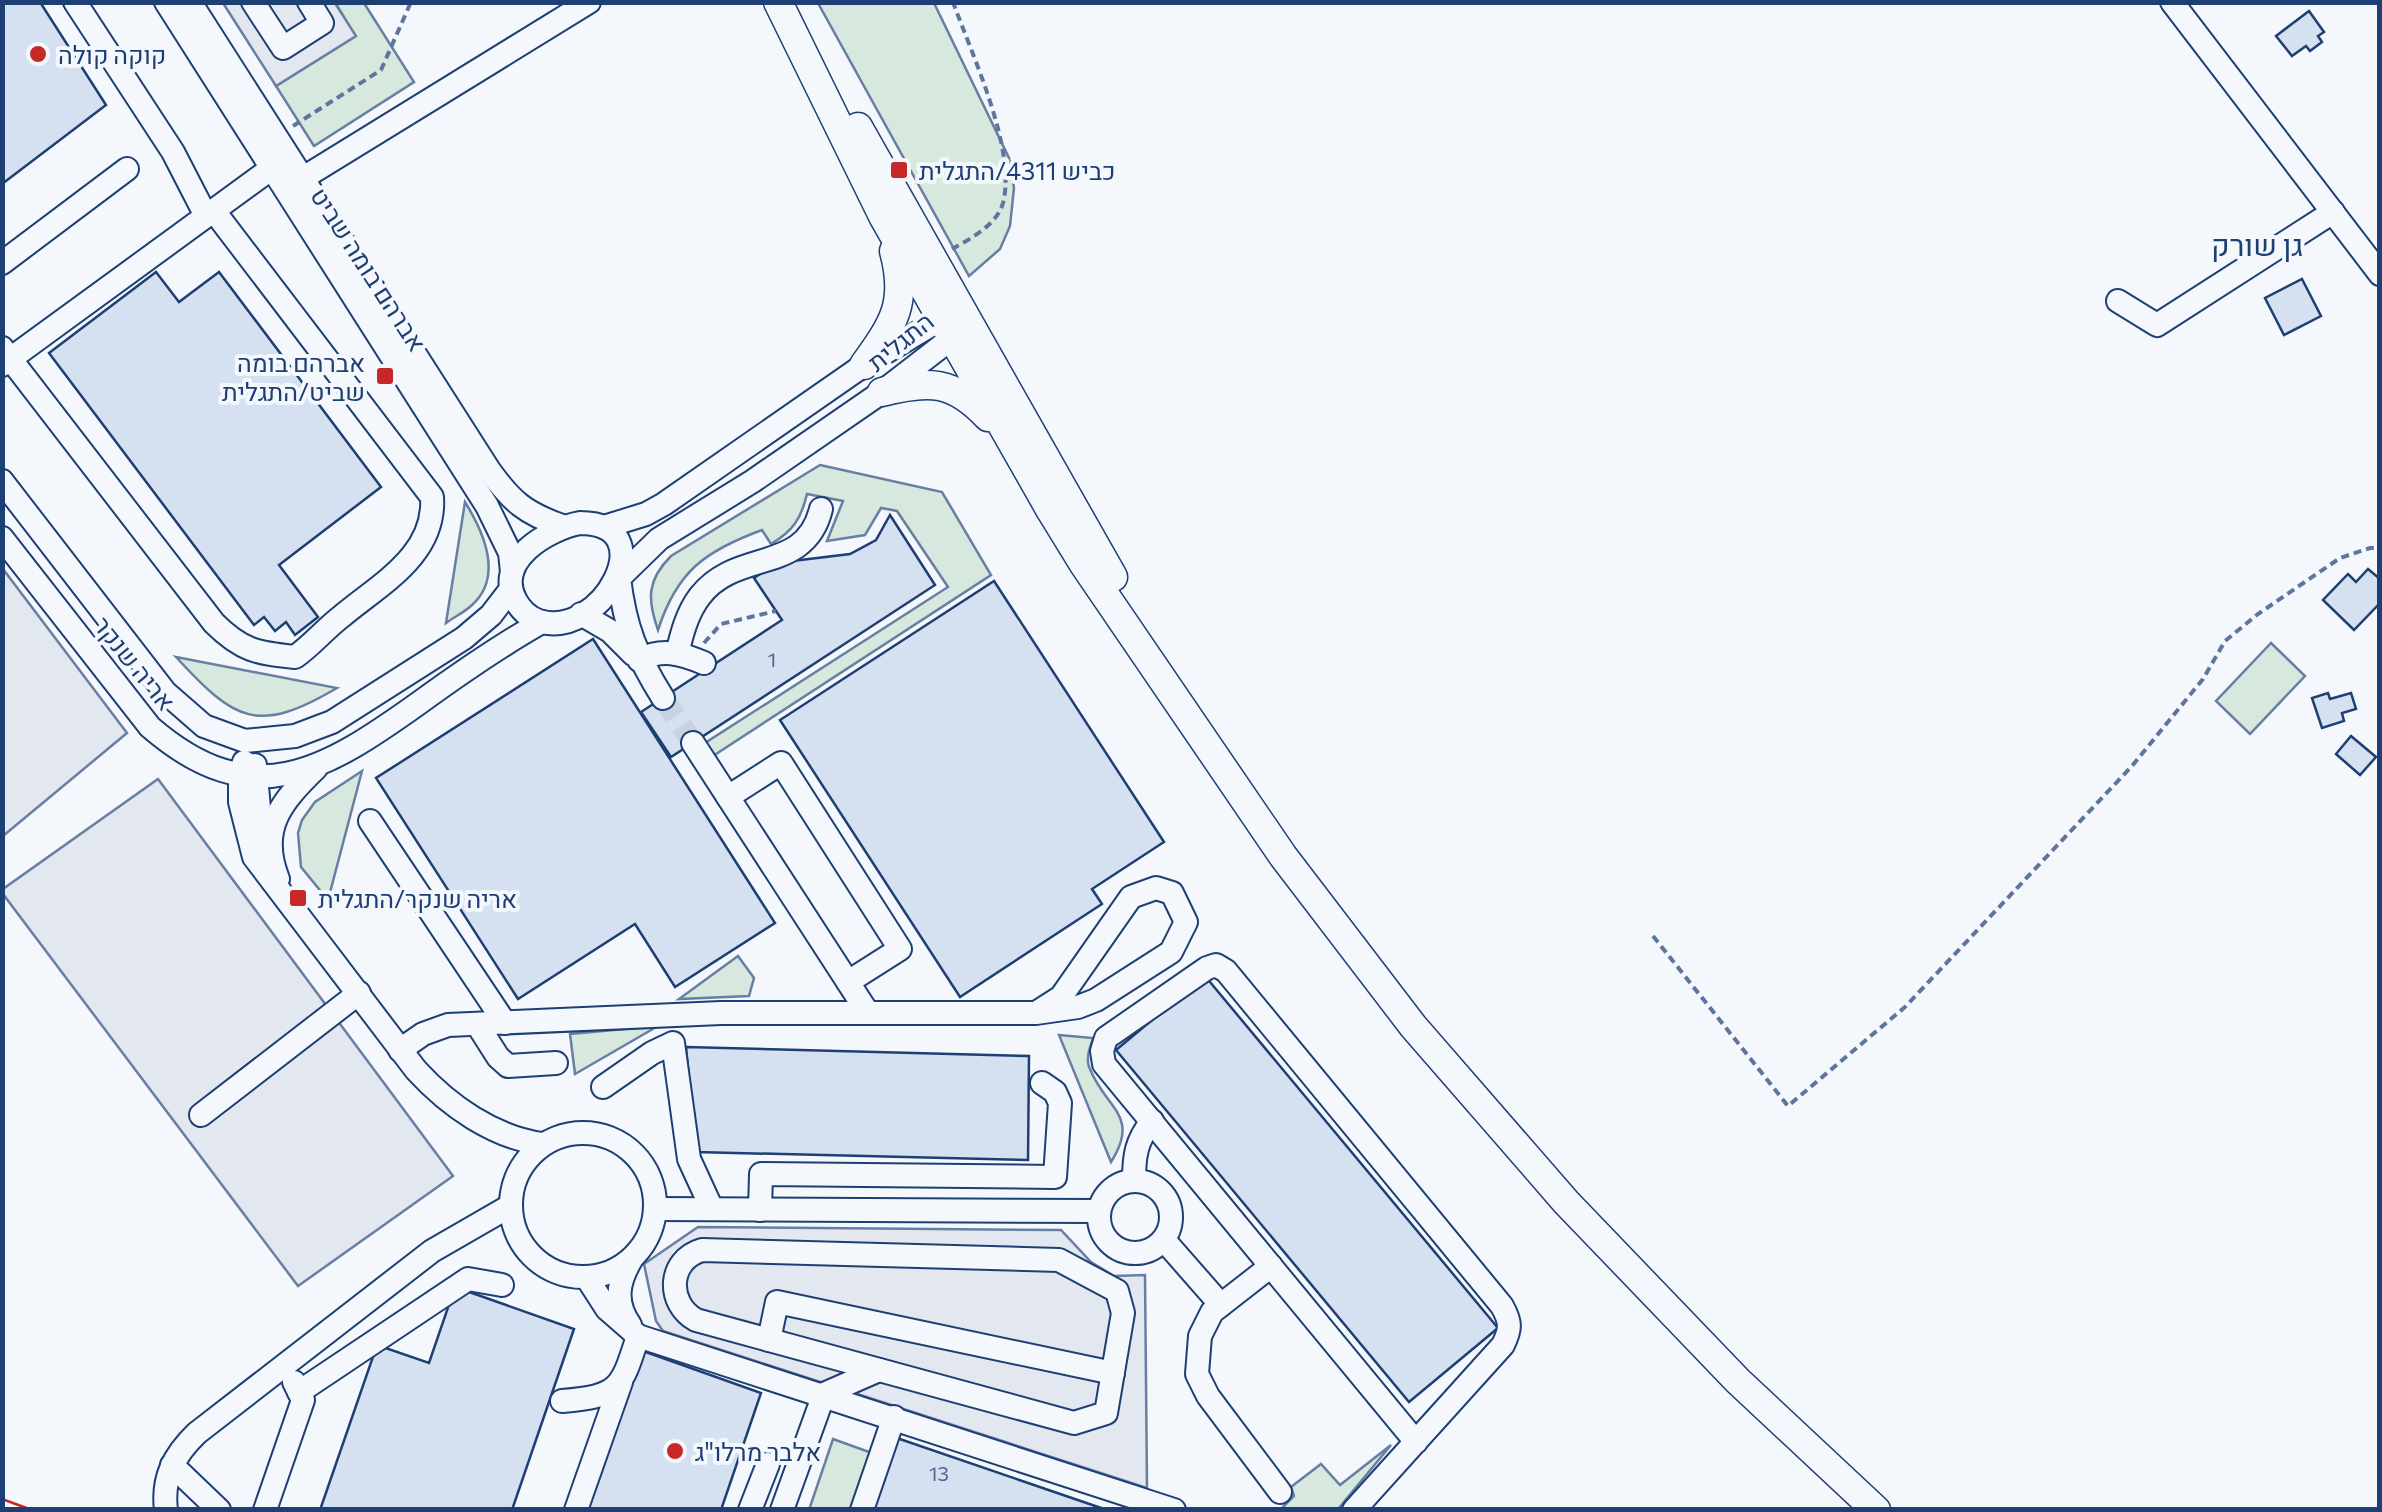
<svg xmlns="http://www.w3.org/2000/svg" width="2382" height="1512" font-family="Commissioner,Heebo,sans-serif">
  <rect width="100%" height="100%" fill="#f4f7fb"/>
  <g fill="#d7e8df" stroke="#687fa3" stroke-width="2.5">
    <polygon points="335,2 364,3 414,82 314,146 276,86 355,36"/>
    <polygon points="818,3 934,3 1009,158 1014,188 1010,226 1000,249 969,276"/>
    <path d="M820,465L942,492L991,575L713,756L705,743L948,587L897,511L881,508L865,535L827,541L843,501L807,494C801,519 793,531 771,544L762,530C705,551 677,571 658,630C647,599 647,580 671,556Z"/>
    <path d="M465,502C483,531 504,576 472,605C465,612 454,617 446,623Z"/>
    <polygon points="2271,643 2305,676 2250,734 2216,701"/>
    <path d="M176,657L337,688C257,735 235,721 176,657Z"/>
    <polygon points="362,771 328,900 301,867 298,833 302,820 315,802"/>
    <polygon points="738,956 754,978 749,996 679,999"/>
    <polygon points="658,1026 575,1074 570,1034"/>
    <path d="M1059,1035L1093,1038C1090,1048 1085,1059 1090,1069C1105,1108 1141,1115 1111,1162Z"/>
    <polygon points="833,1439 872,1453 853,1509 809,1510"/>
    <polygon points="1391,1445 1338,1509 1281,1509 1294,1496 1291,1487 1321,1464 1340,1485"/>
  </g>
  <g fill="#e3e8f0" stroke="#687fa3" stroke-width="2.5">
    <polygon points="223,3 335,3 356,36 276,86"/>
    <polygon points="3,569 127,733 3,836 2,836"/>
    <polygon points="158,779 453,1176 298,1286 3,894 3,889"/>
    <polygon points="698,1227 1061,1230 1091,1262 1114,1276 1145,1275 1147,1488 663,1331 656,1321 644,1264"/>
  </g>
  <g fill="#d5e0f0" stroke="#1d3f73" stroke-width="2.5">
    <polygon points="2,2 40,2 106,105 2,184"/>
    <polygon points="2309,11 2324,32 2318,36 2322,42 2310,51 2306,46 2292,56 2276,36"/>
    <polygon points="156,272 179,302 219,272 381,487 279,565 318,617 295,635 286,622 275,631 264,617 254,625 49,353"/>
    <polygon points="2302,279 2321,316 2284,335 2265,298"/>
    <polygon points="890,515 935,585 671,757 641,712 782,620 754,578 776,563 850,554 876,540"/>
    <polygon points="2368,569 2380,579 2380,603 2354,630 2323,600 2348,574 2356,582"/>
    <polygon points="994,581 1164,842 1092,889 1102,904 960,997 780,720"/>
    <polygon points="593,639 775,923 675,987 635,924 518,999 376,778"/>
    <polygon points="2328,693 2330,699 2351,693 2356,709 2342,713 2344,721 2322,728 2312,698"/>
    <polygon points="2351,736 2376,757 2360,775 2336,754"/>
    <polygon points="1205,976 1498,1328 1409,1402 1116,1050"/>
    <polygon points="686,1047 1029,1056 1028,1160 696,1152"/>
    <polygon points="455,1287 574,1329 512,1510 320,1510 377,1345 429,1363"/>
    <polygon points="643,1351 761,1393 721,1510 588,1510"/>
    <polygon points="891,1436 1107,1510 867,1510"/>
  </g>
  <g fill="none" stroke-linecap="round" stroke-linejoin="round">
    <polyline stroke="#c9d2e0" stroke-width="22" stroke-dasharray="22 11" stroke-linecap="butt" points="663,698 693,743"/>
    <defs>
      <g id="minor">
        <polyline points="75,2 173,152 206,216"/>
        <polyline points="166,2 487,506 510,553 512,572"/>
        <path d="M190,2L489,470C512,502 525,513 562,526"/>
        <polyline points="253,2 283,48 322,23 309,2"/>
        <polyline points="2172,2 2380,274"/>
        <polyline points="303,178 589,2"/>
        <polyline points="2,263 127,169"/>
        <polyline points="2118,301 2157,325 2333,212"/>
        <path d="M2,348L214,623C242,651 257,653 295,657C312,645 325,629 342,616C380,584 436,555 432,497L214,211"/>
        <polyline points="2,365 272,168"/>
        <polyline points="2,481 165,692 204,726 245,741 295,736 332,722 464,638 491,615 511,589"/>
        <path d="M580,523C666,523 601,641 539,621C529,618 520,609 516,601C493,561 548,529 580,523Z"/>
        <polyline points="604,527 646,514 664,504 864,365 941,319 957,317"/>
        <path d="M2,538L150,727C253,816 325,770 419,703C459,674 499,646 542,622"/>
        <polyline points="581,614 610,631 633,654"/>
        <path d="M677,654C682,633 687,613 700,596C737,548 805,575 821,509"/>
        <path d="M639,660C662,648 680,653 704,663"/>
        <path d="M663,698C636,655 625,627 619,578L659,539L753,481L882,392L952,338L961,324"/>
        <polyline points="693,743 868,1013"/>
        <path d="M244,762L240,774V802L254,857L416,1070C449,1106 493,1137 542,1144"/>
        <polyline points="255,765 260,819 267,847"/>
        <polyline points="728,797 781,763 900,949 848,982"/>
        <polyline points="370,821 505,1023"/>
        <path d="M278,879C258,829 281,802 316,768"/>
        <polyline points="477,1024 498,1057 508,1066 556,1063"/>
        <polyline points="400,1050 423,1034 448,1025 721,1013 1036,1013 1078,1007 1096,1000 1171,952 1186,922 1172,893 1156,888 1131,897 1061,997 1036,1013"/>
        <polyline points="603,1087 652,1053 673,1043 689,1159 712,1209"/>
        <polyline points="201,1115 359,993"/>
        <circle cx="583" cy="1205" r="72"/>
        <circle cx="1135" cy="1217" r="36"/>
        <path d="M1134,1181C1134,1156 1136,1141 1152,1121"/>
        <polyline points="655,1209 1099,1211"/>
        <polyline points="760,1210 761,1174 1055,1177 1060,1103 1055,1092 1042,1083"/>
        <polyline points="1164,1240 1221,1305"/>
        <path d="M702,1250L1059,1260L1117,1291L1123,1313L1106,1413L1074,1423L696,1320C666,1303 668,1260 702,1250Z"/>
        <polyline points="1271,1266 1212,1312 1200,1336 1197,1374 1208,1396 1280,1492"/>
        <polyline points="587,1278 607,1309 638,1336 1174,1510"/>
        <path d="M630,1325C614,1302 618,1282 631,1260"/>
        <polyline points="769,1340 777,1302 1113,1373"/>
        <polyline points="299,1392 468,1279 502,1285"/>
        <path d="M562,1401C620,1396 621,1389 638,1336"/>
        <polyline points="172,1465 219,1510"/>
        <path d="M166,1510C162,1478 174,1455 197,1433L432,1251L510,1206"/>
        <polyline points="265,1510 303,1400 294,1382"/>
        <polyline points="576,1510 621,1382"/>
        <polyline points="750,1510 768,1464"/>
        <polyline points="782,1510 824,1394 879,1370"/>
        <polyline points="862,1510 894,1417"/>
        <path d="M1354,1510L1503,1345C1511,1329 1511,1322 1502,1306L1226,971L1216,965L1207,968L1106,1038L1102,1051L1104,1064L1416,1442"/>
      </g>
      <g id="major">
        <polyline points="778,2 883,216 1051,511 1083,563 1283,856 1413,1026 1566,1202 1738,1381 1876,1510"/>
        <polyline points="858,127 1113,577"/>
        <path d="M864,365C894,323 908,303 894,251"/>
        <path d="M882,392C929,380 953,380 988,417"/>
      </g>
    </defs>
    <use href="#minor" stroke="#1d3f73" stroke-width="26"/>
    <use href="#major" stroke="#1d3f73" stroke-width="31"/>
    <g stroke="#5e769c" stroke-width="4" stroke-dasharray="8 5" stroke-linecap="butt">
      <polyline points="293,126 381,70 411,2"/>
      <path d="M952,249C970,239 997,225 1003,203C1017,150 972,55 953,2"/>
      <polyline points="704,643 721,624 776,611"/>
      <polyline points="1653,936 1788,1106 1905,1007 2132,766 2203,679 2225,641 2258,614 2340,558 2370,548 2380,548"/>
    </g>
    <use href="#minor" stroke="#f4f7fb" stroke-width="22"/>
    <use href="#major" stroke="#f4f7fb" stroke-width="28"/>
    <polyline stroke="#c62828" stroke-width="2.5" stroke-dasharray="35 8 5 8" stroke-linecap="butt" points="2,1499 32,1510"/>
  </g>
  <g fill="#c62828" stroke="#f4f7fb" stroke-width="4">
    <circle cx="38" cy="54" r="10"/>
    <rect x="889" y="160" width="20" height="20" rx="5"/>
    <rect x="375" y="366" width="20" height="20" rx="5"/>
    <rect x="288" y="888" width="20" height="20" rx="5"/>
    <circle cx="675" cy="1451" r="10"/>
  </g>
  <g text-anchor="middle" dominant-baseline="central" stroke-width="8" stroke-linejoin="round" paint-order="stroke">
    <g font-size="20" fill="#4b6792">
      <text x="772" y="659">1</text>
      <text x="939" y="1473">13</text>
    </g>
    <g font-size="25" fill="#1d3f73" stroke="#f4f7fb" text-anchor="start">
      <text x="58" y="54">קוקה קולה</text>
      <text x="919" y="170">כביש 4311/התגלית</text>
      <text x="365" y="362" text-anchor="end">אברהם בומה<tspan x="365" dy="29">שביט/התגלית</tspan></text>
      <text x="318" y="898">אריה שנקר/התגלית</text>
      <text x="695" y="1451">אלבר מרלו"ג</text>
    </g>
    <g font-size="25" fill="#1d3f73" stroke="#f4f7fb">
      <text transform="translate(369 269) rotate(57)">אברהם בומה שביט</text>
      <text transform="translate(900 341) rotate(-39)">התגלית</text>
      <text transform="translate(135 663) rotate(51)">אריה שנקר</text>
    </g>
    <g font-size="30" fill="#1d3f73" stroke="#f4f7fb">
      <text x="2257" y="243">גן שורק</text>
    </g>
  </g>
  <rect width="2382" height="1512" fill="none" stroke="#1d3f73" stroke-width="10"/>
</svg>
